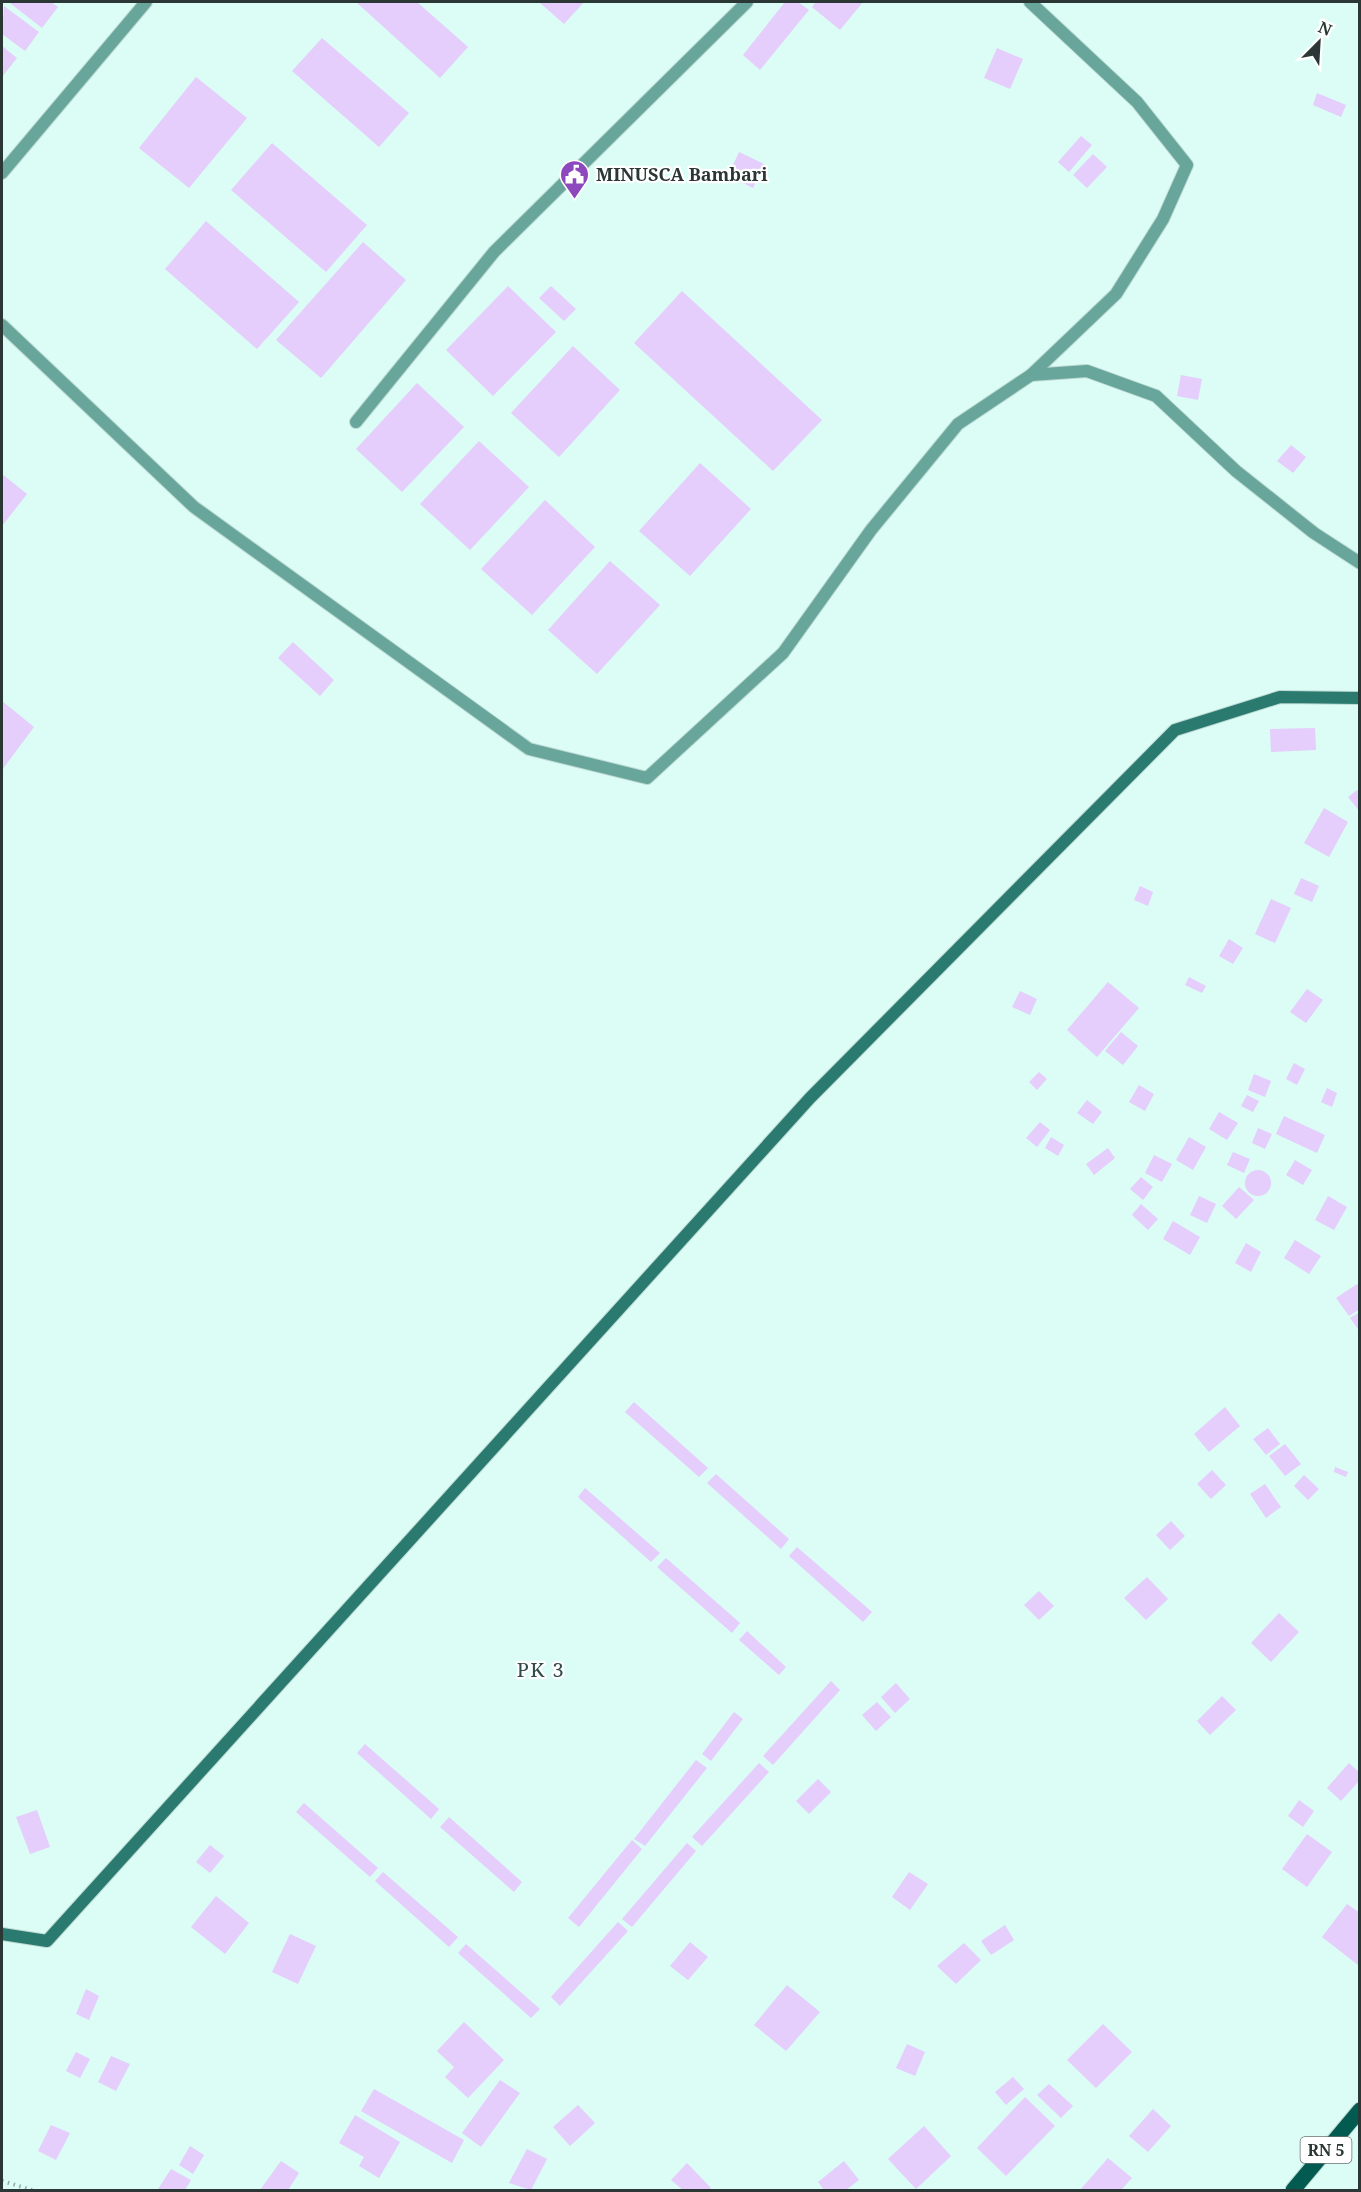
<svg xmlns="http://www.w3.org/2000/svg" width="1361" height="2192" font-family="'Noto Serif',serif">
  <rect width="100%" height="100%" fill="#dcfdf6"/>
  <g fill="#e5cdfc">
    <polygon points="11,2 51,2 58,7 42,28 10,3"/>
    <polygon points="356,2 417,2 468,47 440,78"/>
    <polygon points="539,2 584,2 564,24"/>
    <polygon points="785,2 798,2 809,10 760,70 743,55"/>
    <polygon points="816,2 863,2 840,30 812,7"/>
    <polygon points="4,6 39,32 25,51 2,34"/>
    <polygon points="322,38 409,113 379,147 292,71"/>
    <polygon points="2,46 17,58 2,77"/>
    <polygon points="997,48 1023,59 1010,89 984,78"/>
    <polygon points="196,77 247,118 189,188 139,148"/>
    <polygon points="1317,93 1346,105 1341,117 1313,105"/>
    <polygon points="1081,136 1092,145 1069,172 1058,162"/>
    <polygon points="272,143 367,225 326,272 231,190"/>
    <polygon points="739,152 764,164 753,188 728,176"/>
    <polygon points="1093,154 1107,167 1087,188 1073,175"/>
    <polygon points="206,221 299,302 257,349 165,269"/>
    <polygon points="363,242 406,280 321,378 276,340"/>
    <polygon points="508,286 556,332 493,396 446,350"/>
    <polygon points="551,286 576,309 564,321 539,298"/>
    <polygon points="682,291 822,420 773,471 634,343"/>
    <polygon points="573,346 620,390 559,457 511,413"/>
    <polygon points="1181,375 1202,379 1198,400 1177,396"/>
    <polygon points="417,383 464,427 402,492 356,449"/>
    <polygon points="479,441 529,487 470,550 420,504"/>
    <polygon points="1291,445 1306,457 1293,473 1277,461"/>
    <polygon points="700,463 751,509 690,576 639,531"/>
    <polygon points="2,474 27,494 2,526"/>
    <polygon points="545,500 595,547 532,615 481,569"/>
    <polygon points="610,561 660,605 597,674 548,630"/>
    <polygon points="293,642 334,680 320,696 278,658"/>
    <polygon points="2,701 34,727 2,770"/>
    <polygon points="1315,728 1316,750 1271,752 1270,729"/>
    <polygon points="1357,790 1360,794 1360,812 1348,797"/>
    <polygon points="1324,808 1348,822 1329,857 1304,843"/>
    <polygon points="1301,878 1319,886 1312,902 1294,894"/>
    <polygon points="1140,886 1153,892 1148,906 1134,900"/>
    <polygon points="1271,899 1291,908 1275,943 1255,934"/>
    <polygon points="1229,939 1243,948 1233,964 1219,956"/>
    <polygon points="1189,977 1206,986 1202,993 1185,985"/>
    <polygon points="1108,982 1139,1008 1097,1057 1067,1030"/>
    <polygon points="1307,989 1323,1000 1306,1023 1290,1012"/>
    <polygon points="1020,991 1037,999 1030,1015 1012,1007"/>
    <polygon points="1121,1032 1138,1046 1123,1065 1105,1051"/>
    <polygon points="1294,1063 1305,1069 1297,1085 1286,1079"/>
    <polygon points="1039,1072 1047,1079 1037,1090 1029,1082"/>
    <polygon points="1254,1074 1271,1081 1265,1097 1248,1090"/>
    <polygon points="1139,1085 1154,1094 1145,1111 1129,1102"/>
    <polygon points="1327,1088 1337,1093 1332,1107 1321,1102"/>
    <polygon points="1247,1095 1259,1101 1253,1112 1241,1106"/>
    <polygon points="1087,1100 1102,1112 1093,1124 1077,1113"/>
    <polygon points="1219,1112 1238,1123 1227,1140 1209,1129"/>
    <polygon points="1284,1116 1325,1135 1317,1153 1276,1134"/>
    <polygon points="1040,1122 1050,1130 1037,1147 1026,1138"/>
    <polygon points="1258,1128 1272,1134 1265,1149 1252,1143"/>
    <polygon points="1051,1137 1064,1145 1058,1156 1045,1148"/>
    <polygon points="1189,1137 1206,1147 1193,1170 1176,1160"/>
    <polygon points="1108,1148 1115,1158 1094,1175 1086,1164"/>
    <polygon points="1233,1152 1250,1159 1244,1173 1227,1165"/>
    <polygon points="1154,1155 1172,1164 1162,1182 1145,1173"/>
    <polygon points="1295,1160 1312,1170 1303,1185 1286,1175"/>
    <circle cx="1258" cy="1183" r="13"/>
    <polygon points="1141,1177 1153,1187 1143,1200 1130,1189"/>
    <polygon points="1239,1187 1254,1200 1236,1219 1222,1206"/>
    <polygon points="1199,1196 1216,1204 1207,1223 1190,1215"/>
    <polygon points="1328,1196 1347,1207 1334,1230 1315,1220"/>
    <polygon points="1141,1204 1158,1219 1148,1230 1132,1215"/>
    <polygon points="1173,1221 1200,1237 1190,1255 1163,1239"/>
    <polygon points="1295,1240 1321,1256 1309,1274 1284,1258"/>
    <polygon points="1246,1243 1261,1252 1251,1272 1235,1263"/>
    <polygon points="1357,1284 1360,1288 1360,1309 1349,1316 1336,1298"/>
    <polygon points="1360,1312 1360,1332 1350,1318"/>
    <polygon points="634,1402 708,1468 699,1477 625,1412"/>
    <polygon points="1225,1407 1240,1426 1209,1452 1194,1434"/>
    <polygon points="1268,1428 1280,1444 1266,1455 1253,1439"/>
    <polygon points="1285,1444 1301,1464 1285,1476 1269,1456"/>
    <polygon points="1335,1467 1348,1472 1346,1477 1334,1472"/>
    <polygon points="1212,1470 1226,1485 1211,1499 1197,1484"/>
    <polygon points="716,1474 789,1539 781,1549 707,1483"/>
    <polygon points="1304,1475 1319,1489 1308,1500 1294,1486"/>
    <polygon points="1265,1484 1281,1507 1266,1518 1250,1494"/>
    <polygon points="585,1488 660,1553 651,1562 578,1497"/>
    <polygon points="1171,1521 1185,1536 1170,1550 1156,1535"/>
    <polygon points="797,1547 872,1612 863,1622 789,1556"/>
    <polygon points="666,1558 740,1623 732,1633 657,1567"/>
    <polygon points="1147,1577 1168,1599 1146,1620 1124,1598"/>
    <polygon points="1039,1591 1054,1606 1039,1620 1024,1605"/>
    <polygon points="1279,1613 1299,1632 1271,1662 1251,1643"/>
    <polygon points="747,1631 786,1667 779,1675 739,1640"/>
    <polygon points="831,1681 840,1690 773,1765 763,1756"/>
    <polygon points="896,1683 910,1699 895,1713 881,1697"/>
    <polygon points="1222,1696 1236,1710 1210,1735 1197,1721"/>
    <polygon points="877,1702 891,1717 876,1731 862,1715"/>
    <polygon points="734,1712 743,1719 711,1761 702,1754"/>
    <polygon points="365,1744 439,1809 431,1819 357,1753"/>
    <polygon points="696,1760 707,1768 645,1846 634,1839"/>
    <polygon points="759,1763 769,1772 702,1846 692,1837"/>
    <polygon points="1349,1763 1360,1773 1360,1780 1341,1801 1327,1788"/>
    <polygon points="818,1779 831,1792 809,1814 796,1801"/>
    <polygon points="1299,1800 1314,1811 1303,1827 1288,1816"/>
    <polygon points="304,1803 378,1868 370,1877 296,1812"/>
    <polygon points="37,1810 50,1847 30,1854 16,1817"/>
    <polygon points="449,1817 522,1882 514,1892 440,1827"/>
    <polygon points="1307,1834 1332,1852 1307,1887 1282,1869"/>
    <polygon points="632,1840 642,1849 579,1927 568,1918"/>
    <polygon points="687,1843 696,1851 632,1927 622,1919"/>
    <polygon points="210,1845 224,1856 210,1873 196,1862"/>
    <polygon points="383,1872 458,1937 449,1947 375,1881"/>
    <polygon points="909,1872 928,1884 910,1910 892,1897"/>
    <polygon points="216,1896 249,1923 225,1954 191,1927"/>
    <polygon points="1347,1904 1360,1913 1358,1965 1322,1937"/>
    <polygon points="618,1922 628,1931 560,2006 551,1997"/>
    <polygon points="1005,1925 1014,1940 991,1955 981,1941"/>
    <polygon points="290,1934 316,1946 298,1984 272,1972"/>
    <polygon points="690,1942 708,1957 688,1980 670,1966"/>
    <polygon points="964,1943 981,1960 956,1984 937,1966"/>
    <polygon points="466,1944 540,2009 531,2018 458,1953"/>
    <polygon points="787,1985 820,2012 786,2051 754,2025"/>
    <polygon points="86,1989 99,1996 89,2020 76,2014"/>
    <polygon points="464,2022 504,2060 468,2098 445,2077 454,2067 437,2051"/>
    <polygon points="1103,2024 1132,2052 1096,2088 1067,2060"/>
    <polygon points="907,2044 925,2052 915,2076 896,2068"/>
    <polygon points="76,2052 90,2059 80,2078 66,2071"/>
    <polygon points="111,2056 130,2064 116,2091 98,2082"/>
    <polygon points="1013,2077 1024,2089 1006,2105 995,2092"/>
    <polygon points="500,2080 520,2093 481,2147 462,2133"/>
    <polygon points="1049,2084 1073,2106 1061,2118 1037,2095"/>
    <polygon points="374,2089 464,2140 452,2163 361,2111"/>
    <polygon points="1025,2097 1055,2126 1006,2176 977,2148"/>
    <polygon points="578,2105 595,2123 570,2146 553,2127"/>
    <polygon points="1153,2109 1171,2126 1148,2152 1129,2136"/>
    <polygon points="355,2115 400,2142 379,2178 359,2166 364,2157 339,2143"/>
    <polygon points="51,2125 70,2133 56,2160 38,2151"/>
    <polygon points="924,2126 951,2156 916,2189 888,2159"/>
    <polygon points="190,2146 204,2155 193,2174 179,2165"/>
    <polygon points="527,2149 547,2159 531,2190 509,2183"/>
    <polygon points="1108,2158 1132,2178 1121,2190 1080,2190"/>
    <polygon points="281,2161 299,2173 288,2190 260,2190"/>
    <polygon points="844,2161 859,2180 846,2190 824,2190 818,2182"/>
    <polygon points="687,2163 711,2188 708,2190 683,2190 671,2180"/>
    <polygon points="171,2169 191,2180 185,2190 158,2189"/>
  </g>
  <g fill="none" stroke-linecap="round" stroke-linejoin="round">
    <defs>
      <g id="lane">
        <polyline points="1030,2 1137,102 1187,165 1163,219 1116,294 1031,375"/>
        <polyline points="2,173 146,2"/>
        <polyline points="2,325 194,507 529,749 647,778 783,653 871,530 958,424 1031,375 1087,371 1156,396 1236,471 1314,533 1360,563"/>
        <polyline points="356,422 494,252 747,2"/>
      </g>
      <polyline id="secondary" points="2,1934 47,1941 810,1098 1175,730 1280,697 1360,698"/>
      <polyline id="primary" points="1293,2190 1360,2110"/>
    </defs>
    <use href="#lane" stroke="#bcd9d3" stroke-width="14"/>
    <use href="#secondary" stroke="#bcd9d3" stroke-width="14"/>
    <use href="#primary" stroke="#bcd9d3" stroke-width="17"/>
    <polyline stroke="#92aba6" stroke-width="4" stroke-dasharray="1.5 4.5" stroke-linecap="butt" points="2,2181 32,2190"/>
    <use href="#lane" stroke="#68a59b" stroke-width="12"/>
    <use href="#secondary" stroke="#2a7a6f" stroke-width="12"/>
    <use href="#primary" stroke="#035a50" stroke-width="15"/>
  </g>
  <defs>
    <symbol id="civic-pin" viewBox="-11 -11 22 30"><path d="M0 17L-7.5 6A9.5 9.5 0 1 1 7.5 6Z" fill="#8c48bc" stroke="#fff"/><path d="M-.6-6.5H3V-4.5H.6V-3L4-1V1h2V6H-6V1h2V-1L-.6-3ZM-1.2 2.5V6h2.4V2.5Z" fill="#fff"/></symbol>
  </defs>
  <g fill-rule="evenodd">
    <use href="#civic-pin" x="558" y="158" width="33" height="45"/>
  </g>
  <g text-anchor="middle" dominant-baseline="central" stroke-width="4.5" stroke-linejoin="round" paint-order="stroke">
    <rect fill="#fff" stroke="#6a7371" stroke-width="1.5" x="1300.5" y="2137" width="51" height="26" rx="4.5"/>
    <g font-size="16" font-weight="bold" fill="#2a3734">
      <text x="1326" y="2150">RN 5</text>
    </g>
    <g font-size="18" font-weight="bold" fill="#2a3734" stroke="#fff" text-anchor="start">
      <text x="596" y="174">MINUSCA Bambari</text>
    </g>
    <g font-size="20" letter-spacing="1.5" fill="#2f4c47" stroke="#fff">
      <text x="541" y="1669">PK 3</text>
    </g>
  </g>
  <rect width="1361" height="2192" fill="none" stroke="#2a3734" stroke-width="6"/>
  <g transform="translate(1319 42) rotate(24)" stroke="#ffffff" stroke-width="4.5" paint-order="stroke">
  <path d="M0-4.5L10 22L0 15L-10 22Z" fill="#2a3734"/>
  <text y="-9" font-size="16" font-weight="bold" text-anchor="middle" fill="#2a3734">N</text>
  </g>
</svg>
